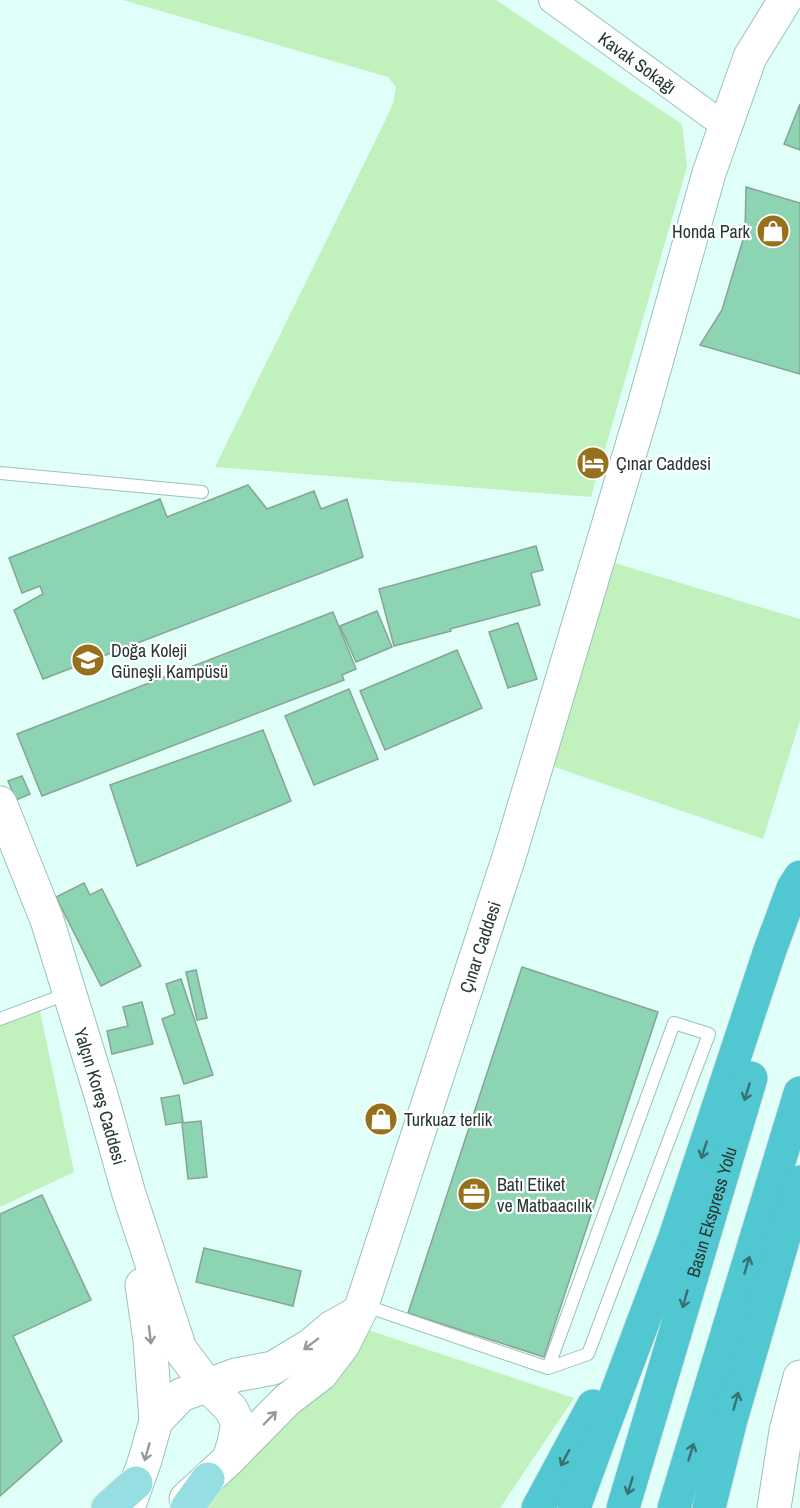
<svg xmlns="http://www.w3.org/2000/svg" width="800" height="1508" font-family="'Archivo Narrow',sans-serif">
  <rect width="100%" height="100%" fill="#e0fff9"/>
  <g fill="#c1f2bd">
    <polygon points="123,0 496,0 682,124 687,167 591,497 215,467 385,121 393,103 396,87 388,77"/>
    <polygon points="608,561 800,619 800,721 763,839 549,765"/>
    <polygon points="40,1011 74,1172 0,1207 0,1026"/>
    <polygon points="368,1330 574,1398 500,1508 195,1508 329,1384"/>
  </g>
  <g fill="#8dd5b2" stroke="#86a494" stroke-width="1.5">
    <polygon points="800,104 800,150 784,144"/>
    <polygon points="746,187 800,203 800,374 700,345 722,310 745,233"/>
    <polygon points="248,485 267,509 314,491 321,509 347,499 363,557 43,679 14,610 43,594 40,586 22,593 9,558 160,499 167,517"/>
    <polygon points="536,546 543,570 531,573 540,605 450,629 451,631 394,646 379,589"/>
    <polygon points="377,611 392,647 356,662 340,626"/>
    <polygon points="333,612 356,669 342,675 344,680 42,796 17,734"/>
    <polygon points="518,623 537,679 508,688 489,632"/>
    <polygon points="457,650 482,708 385,750 360,691"/>
    <polygon points="349,689 378,759 314,785 285,716"/>
    <polygon points="263,730 291,801 137,866 110,785"/>
    <polygon points="22,776 30,794 16,800 8,781"/>
    <polygon points="84,883 90,895 102,889 141,966 101,986 56,897"/>
    <polygon points="522,967 658,1012 544,1357 408,1313"/>
    <polygon points="196,970 207,1018 197,1020 186,972"/>
    <polygon points="181,979 213,1075 184,1084 162,1019 175,1014 166,984"/>
    <polygon points="142,1002 153,1044 112,1054 107,1031 128,1026 123,1007"/>
    <polygon points="179,1095 183,1122 166,1125 161,1098"/>
    <polygon points="201,1121 207,1177 188,1179 182,1123"/>
    <polygon points="42,1195 91,1300 13,1336 62,1441 0,1496 0,1214"/>
    <polygon points="204,1248 301,1271 293,1306 196,1282"/>
  </g>
  <g fill="none" stroke-linecap="round" stroke-linejoin="round">
    <defs>
      <g id="lane">
        <polyline points="0,473 202,492"/>
        <polyline points="0,1019 69,993"/>
        <polyline points="363,1305 548,1368 588,1354 709,1034 674,1023 548,1368"/>
      </g>
      <g id="street">
        <path id="s1" d="M552,0L725,126"/>
      </g>
      <g id="secondary">
        <path id="s2" d="M0,803L47,920L101,1095L129,1194L180,1349L207,1385L231,1409L238,1423L234,1443L229,1459"/>
        <polyline points="156,1421 181,1395 236,1375 273,1368 311,1345 331,1328 356,1314"/>
        <path id="s3" d="M186,1499L229,1459L287,1400L321,1374L343,1345L360,1311L509,857L643,409L709,173L750,57L785,0"/>
        <polyline points="128,1508 145,1460 156,1421 150,1340 142,1285"/>
        <polyline points="774,1508 786,1431 800,1377"/>
      </g>
      <g id="primary">
        <polyline points="108,1508 136,1483"/>
        <polyline points="187,1508 208,1479"/>
      </g>
      <g id="highway">
        <polyline points="538,1508 593,1406"/>
        <polyline points="574,1508 604,1426 675,1237 770,950 793,888 800,877"/>
        <path id="s4" d="M623,1508L751,1078"/>
        <polyline points="674,1508 800,1093"/>
        <polyline points="709,1508 731,1420 800,1182"/>
      </g>
    </defs>
    <use href="#lane" stroke="#9cc1ba" stroke-width="14"/>
    <use href="#street" stroke="#9cc1ba" stroke-width="28"/>
    <use href="#secondary" stroke="#9cc1ba" stroke-width="35"/>
    <use href="#primary" stroke="#e5e7e7" stroke-width="35"/>
    <use href="#highway" stroke="#e5e7e7" stroke-width="35"/>
    <use href="#lane" stroke="#fff" stroke-width="12"/>
    <use href="#street" stroke="#fff" stroke-width="26"/>
    <use href="#secondary" stroke="#fff" stroke-width="33"/>
    <use href="#primary" stroke="#97dee3" stroke-width="33"/>
    <use href="#highway" stroke="#51c8d1" stroke-width="33"/>
  </g>
  <defs><path id="oneway-shaft" d="M-6 0H5M1.5-3L5.5 0L1.5 3" fill="none" stroke-width="1.6" stroke-linecap="round" stroke-linejoin="round" transform="scale(1.5)"/></defs>
  <g stroke="#387173">
    <use href="#oneway-shaft" transform="translate(747 1092) rotate(107)"/>
    <use href="#oneway-shaft" transform="translate(704 1150) rotate(108)"/>
    <use href="#oneway-shaft" transform="translate(747 1265) rotate(-73)"/>
    <use href="#oneway-shaft" transform="translate(685 1299) rotate(106)"/>
    <use href="#oneway-shaft" transform="translate(736 1401) rotate(-74)"/>
    <use href="#oneway-shaft" transform="translate(691 1452) rotate(-73)"/>
    <use href="#oneway-shaft" transform="translate(565 1458) rotate(118)"/>
    <use href="#oneway-shaft" transform="translate(630 1486) rotate(107)"/>
  </g>
  <g stroke="#949b9a">
    <use href="#oneway-shaft" transform="translate(150 1335) rotate(83)"/>
    <use href="#oneway-shaft" transform="translate(311 1344) rotate(143)"/>
    <use href="#oneway-shaft" transform="translate(270 1418) rotate(-46)"/>
    <use href="#oneway-shaft" transform="translate(147 1452) rotate(106)"/>
  </g>
  <defs>
    <symbol id="shop-disc" viewBox="-11 -11 22 22"><circle r="9.5" fill="#96701a" stroke="#fff"/><path d="M-5-2.5h2.3a2.7 3.5 0 0 1 5.4 0H5L5.5 6h-11ZM-1.5-2.5h3a1.5 2.3 0 0 0-3 0Z" fill="#fff"/></symbol>
    <symbol id="hotel-disc" viewBox="-11 -11 22 22"><circle r="9.5" fill="#96701a" stroke="#fff"/><path d="M-6-4.5h1.5V1H6V5H4.5V3h-9V5H-6ZM-4 0a1.8 1.8 0 1 1 3.6 0ZM.5 0V-2.5h3Q6-2.5 6 0Z" fill="#fff"/></symbol>
    <symbol id="school-disc" viewBox="-11 -11 22 22"><circle r="9.5" fill="#96701a" stroke="#fff"/><path d="M0-5L7-2L0 1L-7-2ZM-4 1L0 2.5L4 1V4Q0 6-4 4Z" fill="#fff"/></symbol>
    <symbol id="office-disc" viewBox="-11 -11 22 22"><circle r="9.5" fill="#96701a" stroke="#fff"/><path d="M-6-3h4V-5.5h4V-3h4V5H-6ZM-1-4.5V-3h2v-1.5ZM-6 0V1H6V0Z" fill="#fff"/></symbol>
  </defs>
  <g fill-rule="evenodd">
    <use href="#shop-disc" x="754" y="212" width="38" height="38"/>
    <use href="#hotel-disc" x="574" y="444" width="38" height="38"/>
    <use href="#school-disc" x="69" y="641" width="38" height="38"/>
    <use href="#shop-disc" x="362" y="1100" width="38" height="38"/>
    <use href="#office-disc" x="455" y="1175" width="38" height="38"/>
  </g>
  <g text-anchor="middle" dominant-baseline="central" stroke-width="4.5" stroke-linejoin="round" paint-order="stroke">
    <g font-size="18" fill="#283734" stroke="#fff">
      <text stroke="none"><textPath href="#s1" startOffset="106">Kavak Sokağı</textPath></text>
      <text stroke="none"><textPath href="#s3" startOffset="642">Çınar Caddesi</textPath></text>
      <text stroke="none"><textPath href="#s2" startOffset="310">Yalçın Koreş Caddesi</textPath></text>
      <text stroke="none"><textPath href="#s4" startOffset="309">Basın Ekspress Yolu</textPath></text>
    </g>
    <g font-size="18" fill="#283734" stroke="#fff" text-anchor="start">
      <text x="750" y="231" text-anchor="end">Honda Park</text>
      <text x="616" y="463">Çınar Caddesi</text>
      <text x="111" y="650">Doğa Koleji<tspan x="111" dy="21">Güneşli Kampüsü</tspan></text>
      <text x="404" y="1119">Turkuaz terlik</text>
      <text x="497" y="1184">Batı Etiket<tspan x="497" dy="21">ve Matbaacılık</tspan></text>
    </g>
  </g>
</svg>
